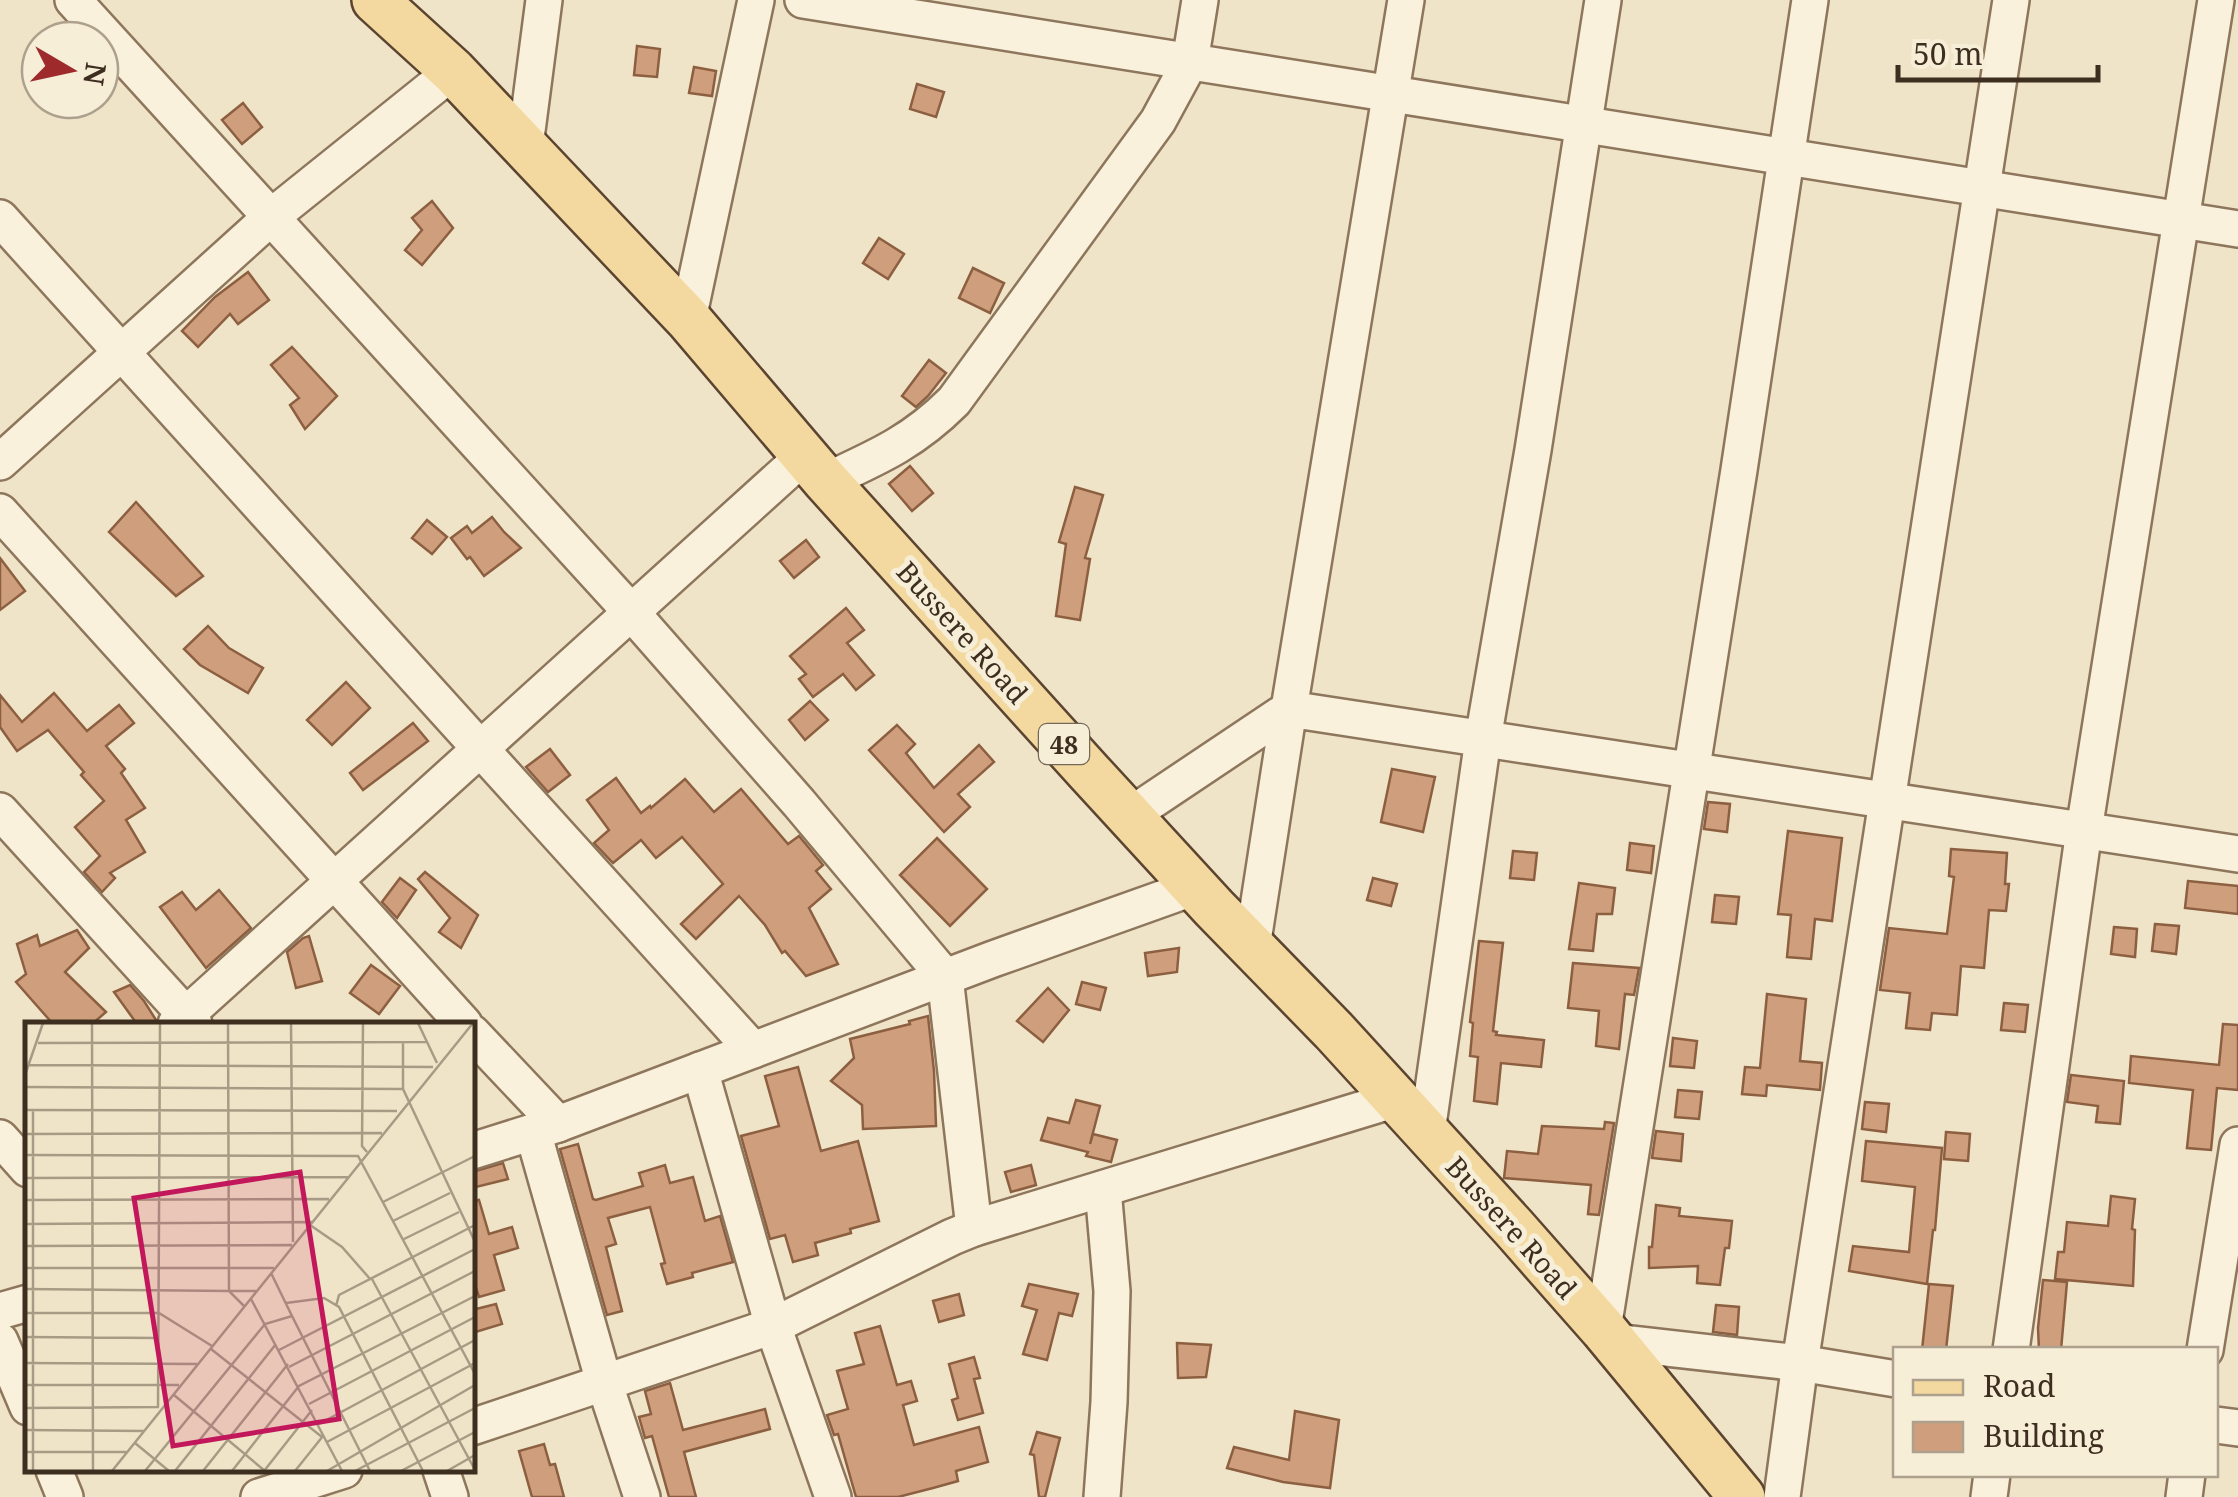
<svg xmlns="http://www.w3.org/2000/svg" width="2238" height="1497" font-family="'Noto Serif',serif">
  <rect width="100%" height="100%" fill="#f0e4c8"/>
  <g fill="#cf9f7d" stroke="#8d5f41" stroke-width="2.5">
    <polygon points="637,46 660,49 657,77 634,75"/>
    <polygon points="694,67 716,71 712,96 689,93"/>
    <polygon points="917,84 944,92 936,117 910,109"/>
    <polygon points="243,103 262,127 242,144 222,120"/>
    <polygon points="432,201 453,228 422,265 405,250 422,230 412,218"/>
    <polygon points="879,238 904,254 888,279 863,263"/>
    <polygon points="973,268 1004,283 990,313 959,298"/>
    <polygon points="248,272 269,300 238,324 230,314 198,347 182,331 215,297"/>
    <polygon points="292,347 337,396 305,429 290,405 299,398 271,365"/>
    <polygon points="929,360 946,373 928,396 916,407 902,396"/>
    <polygon points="910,466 933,493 912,511 889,484"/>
    <polygon points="1075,487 1103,495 1085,558 1090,559 1080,620 1056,616 1066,544 1059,542"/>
    <polygon points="136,502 203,576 176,596 109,532"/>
    <polygon points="492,517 504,532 521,548 484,576 470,557 467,559 451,538 467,526 472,533"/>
    <polygon points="427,520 447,537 432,554 412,538"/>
    <polygon points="806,540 819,557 794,578 780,561"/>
    <polygon points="0,558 25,591 0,610"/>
    <polygon points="846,608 864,630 847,643 874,675 856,690 843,674 813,697 799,679 806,674 790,656"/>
    <polygon points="208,626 229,648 263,668 248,693 200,665 184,649"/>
    <polygon points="346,682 370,708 332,745 307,720"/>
    <polygon points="54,693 87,731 119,705 134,723 106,746 125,769 121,773 145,808 126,820 145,852 110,873 115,878 102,892 84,872 100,856 75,827 104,801 81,775 84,772 48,730 17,751 0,727 0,695 22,722"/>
    <polygon points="810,701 828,720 805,740 789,720"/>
    <polygon points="413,723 428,741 363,790 350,773"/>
    <polygon points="897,725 915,744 906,753 934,788 979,745 994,762 958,794 970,807 944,832 869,750"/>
    <polygon points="550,749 570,775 548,792 526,767"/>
    <polygon points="1392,769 1435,777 1423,832 1381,822"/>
    <polygon points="616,778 641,813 650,806 651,808 685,779 714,812 741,789 788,844 799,836 823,865 816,871 831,889 809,908 838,964 806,976 785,951 782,953 765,925 739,896 696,939 681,924 723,884 682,837 656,858 641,840 613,863 594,843 609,830 587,800"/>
    <polygon points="1708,802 1730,804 1727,832 1704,829"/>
    <polygon points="1788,831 1842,838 1832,921 1815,919 1811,959 1787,957 1791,915 1778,914"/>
    <polygon points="937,838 987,889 950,926 900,875"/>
    <polygon points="1630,843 1654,846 1651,873 1627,870"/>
    <polygon points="1951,849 2007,853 2005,884 2009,884 2006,911 1989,910 1984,968 1961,966 1957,1015 1932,1013 1930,1030 1906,1028 1910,993 1880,990 1889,928 1947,934 1954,877 1949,876"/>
    <polygon points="1513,851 1537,853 1534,880 1510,878"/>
    <polygon points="425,872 478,915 461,948 439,932 450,918 418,879"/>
    <polygon points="400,878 416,890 397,918 382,902"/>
    <polygon points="1373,878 1397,884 1391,906 1367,900"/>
    <polygon points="2188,881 2238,886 2238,914 2185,908"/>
    <polygon points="1579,883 1615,888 1612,914 1597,914 1593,951 1569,949"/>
    <polygon points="219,890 251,928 206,968 160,907 182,892 196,910"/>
    <polygon points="1715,895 1739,897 1736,924 1712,922"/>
    <polygon points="2155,924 2179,926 2176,954 2152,951"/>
    <polygon points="2114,927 2137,929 2135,957 2111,954"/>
    <polygon points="77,930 89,948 65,972 106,1012 92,1024 53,1024 16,982 26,974 17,944 37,935 40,946"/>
    <polygon points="309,936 322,981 296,988 287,952 303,938"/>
    <polygon points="1479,941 1503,943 1493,1031 1497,1032 1496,1035 1544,1040 1541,1067 1501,1063 1497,1104 1474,1101 1478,1057 1470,1056 1473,1023 1470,1022"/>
    <polygon points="1179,948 1177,972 1148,976 1145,953"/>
    <polygon points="1573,963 1639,968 1634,995 1625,994 1619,1049 1596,1046 1599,1011 1568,1008"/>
    <polygon points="371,965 400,986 379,1014 350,993"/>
    <polygon points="1082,982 1106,988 1100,1010 1076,1004"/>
    <polygon points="130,985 144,1001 156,1020 155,1024 137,1024 114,992"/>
    <polygon points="1048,988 1069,1010 1043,1042 1017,1021"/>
    <polygon points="1767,994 1806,999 1800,1061 1822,1063 1820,1090 1767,1085 1766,1096 1742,1094 1745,1067 1760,1068"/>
    <polygon points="2004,1003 2028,1005 2025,1032 2001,1030"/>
    <polygon points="928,1016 934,1071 936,1126 863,1129 862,1105 831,1081 854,1058 850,1039 910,1024 909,1021"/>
    <polygon points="2223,1024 2238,1025 2238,1090 2217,1088 2211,1150 2187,1148 2193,1090 2129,1083 2131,1056 2219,1065"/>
    <polygon points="1673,1038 1697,1041 1694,1068 1670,1066"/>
    <polygon points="798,1067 821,1151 858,1141 879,1221 850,1229 851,1233 815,1243 818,1255 793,1262 785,1235 770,1239 741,1136 779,1126 765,1076"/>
    <polygon points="2071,1075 2124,1081 2120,1124 2096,1122 2098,1106 2067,1102"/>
    <polygon points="1678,1090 1702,1092 1699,1119 1675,1117"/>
    <polygon points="1076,1100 1100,1106 1090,1144 1093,1134 1117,1140 1111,1162 1086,1156 1088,1152 1041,1140 1048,1118 1069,1123"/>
    <polygon points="1865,1102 1889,1104 1886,1132 1862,1129"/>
    <polygon points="1605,1122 1614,1123 1599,1215 1588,1214 1591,1185 1504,1178 1507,1151 1538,1154 1542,1126 1604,1129"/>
    <polygon points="1656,1131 1683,1134 1681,1161 1652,1158"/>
    <polygon points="1946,1132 1970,1134 1968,1161 1944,1159"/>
    <polygon points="1866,1141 1942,1148 1935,1230 1933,1230 1927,1284 1849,1271 1853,1246 1909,1252 1915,1187 1862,1181"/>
    <polygon points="578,1144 593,1199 596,1200 643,1186 639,1173 665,1165 670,1183 693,1177 705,1221 720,1216 733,1262 692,1273 693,1277 667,1284 661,1264 665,1263 650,1207 608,1218 616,1244 606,1247 622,1311 607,1315 560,1149"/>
    <polygon points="503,1163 508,1179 472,1188 472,1172"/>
    <polygon points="1031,1165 1036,1185 1011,1192 1005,1172"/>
    <polygon points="2111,1196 2135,1199 2132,1229 2135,1230 2133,1286 2055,1279 2058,1252 2064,1252 2067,1222 2108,1226"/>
    <polygon points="479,1200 489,1234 512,1227 518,1248 494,1255 504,1290 479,1297 472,1275 472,1201"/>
    <polygon points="1656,1205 1680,1208 1679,1216 1732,1221 1729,1248 1725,1248 1720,1285 1697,1283 1698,1266 1649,1268 1649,1247 1652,1247"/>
    <polygon points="2043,1280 2067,1282 2061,1350 2039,1350 2038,1328"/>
    <polygon points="1029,1284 1078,1294 1072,1316 1059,1313 1047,1360 1023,1354 1037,1310 1022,1306"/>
    <polygon points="1929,1284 1953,1286 1946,1350 1922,1350"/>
    <polygon points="959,1294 964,1315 939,1322 933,1301"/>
    <polygon points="496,1304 502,1324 472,1333 472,1310"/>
    <polygon points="1716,1305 1739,1307 1737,1335 1713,1332"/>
    <polygon points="880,1326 897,1385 911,1381 917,1401 903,1405 914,1445 979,1427 988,1462 956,1471 958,1481 933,1488 898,1497 856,1497 838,1434 834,1435 827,1415 848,1409 837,1371 864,1364 855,1333"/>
    <polygon points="1177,1343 1211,1345 1206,1377 1178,1378"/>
    <polygon points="974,1357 980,1378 974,1379 983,1413 958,1420 952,1400 958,1398 949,1364"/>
    <polygon points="670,1383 683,1430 765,1409 770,1429 684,1452 696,1497 669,1497 652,1436 645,1438 639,1417 651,1414 645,1391"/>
    <polygon points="1295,1411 1339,1420 1330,1488 1283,1482 1227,1468 1234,1447 1289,1460"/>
    <polygon points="1037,1432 1060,1438 1045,1497 1039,1497 1034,1455 1030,1454"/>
    <polygon points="544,1444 550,1465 555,1464 564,1497 532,1497 519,1451"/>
  </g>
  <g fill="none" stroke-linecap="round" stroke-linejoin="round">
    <defs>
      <g id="minor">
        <polyline points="73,0 631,612 799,803 945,977 974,1228 952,1237 773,1326 472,1427"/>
        <polyline points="803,0 2238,229"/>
        <polyline points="525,146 544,0"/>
        <polyline points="0,218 753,1050"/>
        <polyline points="688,319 756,0"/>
        <polyline points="0,462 271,217 453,71"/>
        <path d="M826,481C878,457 913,442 954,401L1158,121L1190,62L1200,0"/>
        <polyline points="0,512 464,1024"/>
        <polyline points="0,811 194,1024"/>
        <polyline points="1129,816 1289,709 1406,0"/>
        <polyline points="1252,947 1289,709 2238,854"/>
        <polyline points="176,1024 805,455"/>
        <polyline points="472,1033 558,1124"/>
        <polyline points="700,1070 773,1326 833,1497"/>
        <polyline points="533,1132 604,1382 642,1497"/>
        <polyline points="1427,1132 1483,739 1533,450 1603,0"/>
        <polyline points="0,1138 28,1169"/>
        <polyline points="472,1151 558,1124 993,959 1195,887"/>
        <polyline points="974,1228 1396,1099"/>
        <polyline points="0,1311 28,1303"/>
        <polyline points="1603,1329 1739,470 1810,0"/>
        <polyline points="0,1341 28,1407"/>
        <polyline points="1613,1342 1800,1363 1896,1379"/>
        <polyline points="2011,1350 2084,830 2216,0"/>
        <polyline points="2205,1350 2238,1145"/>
        <polyline points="2216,1425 2238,1428"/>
        <polyline points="54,1470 65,1497"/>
        <polyline points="441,1470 450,1497"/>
        <polyline points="259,1497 344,1470"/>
        <polyline points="1102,1497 1109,1402 1112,1291 1103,1189"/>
        <polyline points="1782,1497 1800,1363 2011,0"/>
        <polyline points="1989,1497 1992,1474"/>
        <polyline points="2184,1497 2187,1474"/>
      </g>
      <polyline id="major" points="375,0 453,71 688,319 826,481 1089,772 1214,908 1334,1031 1514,1228 1603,1329 1742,1497"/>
    </defs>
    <use href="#minor" stroke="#8d765c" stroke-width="40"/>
    <use href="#major" stroke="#5b4430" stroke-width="50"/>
    <use href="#minor" stroke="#faf1dc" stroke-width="35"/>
    <use href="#major" stroke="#f3d9a0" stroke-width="45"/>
  </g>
  <g text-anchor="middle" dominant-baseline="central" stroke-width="10" stroke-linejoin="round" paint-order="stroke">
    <rect fill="#f7eed8" stroke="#756857" stroke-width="2.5" x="1039" y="724" width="50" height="40" rx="8"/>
    <g font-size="25" font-weight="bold" fill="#3d2e20">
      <text x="1064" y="744">48</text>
    </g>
    <g font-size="28" fill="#3d2e20" stroke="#f7eed8">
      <text transform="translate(963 632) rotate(48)">Bussere Road</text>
      <text transform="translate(1512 1227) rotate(48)">Bussere Road</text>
    </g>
  </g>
  <g transform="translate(25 1022)">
    <rect width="450" height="450" fill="#f0e4c8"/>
    <path fill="none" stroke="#a89b85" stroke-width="2.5" d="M67,1L68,449M203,1L204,269H231M266,1L268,220M338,1L337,124L342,130M393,1L412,41M13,21L401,20M4,43L408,45M0,53L18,1M0,65L378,67L450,220M378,67V20M0,88L372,89M8,88V449M0,112L357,111M0,133L333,134L450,352M0,156L324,155M0,178L304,177M358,180L450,134M368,199L425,171M0,202L287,200M285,203L317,225L346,258M379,217L434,190M0,224L267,223M0,246H249M246,251L267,294M347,257L450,448M0,267L204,269L219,284M226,277L317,449M261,281L299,276L314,285L398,449M311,284L314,273L450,203M0,291H134L187,324M0,315L134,316M186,327L297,415M254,328L450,227M0,341L172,342M264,345L450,249M0,363H154M149,373L240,449M284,382L450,295M133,385L135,1M0,386L134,385M294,402L450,318M0,408L119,409M302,420L450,341M110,421L144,449M0,430H102M87,449L448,1M120,449L240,302L267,294L345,449M150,449L251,322M178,449L263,342M207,449L274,364L450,274M239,449L287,388M270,449L298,414M302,449L450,363M330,449L450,386M376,449L450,410M422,449L450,433"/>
    <path fill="#c2185b" fill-opacity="0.15" stroke="#c2185b" stroke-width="5" d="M275,150L314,397L148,424L109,176Z"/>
    <rect width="450" height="450" fill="none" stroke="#3d2e20" stroke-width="5"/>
  </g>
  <rect x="1893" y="1347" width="325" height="130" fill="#f7eed8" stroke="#ada18e" stroke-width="2.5"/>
  <rect x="1913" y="1380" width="50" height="15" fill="#f3d9a0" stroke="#ada18e" stroke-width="2.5"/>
  <text x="1983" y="1397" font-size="30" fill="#3d2e20">Road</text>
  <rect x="1913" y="1422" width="50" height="30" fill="#cf9f7d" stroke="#ada18e" stroke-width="2.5"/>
  <text x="1983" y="1447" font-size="30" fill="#3d2e20">Building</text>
  <g transform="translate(70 70) rotate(99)"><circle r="48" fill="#f7eed8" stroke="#ada18e" stroke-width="2.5"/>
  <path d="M0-8L18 38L0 25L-18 38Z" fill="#9e2a2b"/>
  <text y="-15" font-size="28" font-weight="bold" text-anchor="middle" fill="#3d2e20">N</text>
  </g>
  <path d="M1898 65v15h200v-15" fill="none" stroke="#3d2e20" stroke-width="5"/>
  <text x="1913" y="65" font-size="30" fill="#3d2e20" stroke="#f7eed8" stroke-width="8" paint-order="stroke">50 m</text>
</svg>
